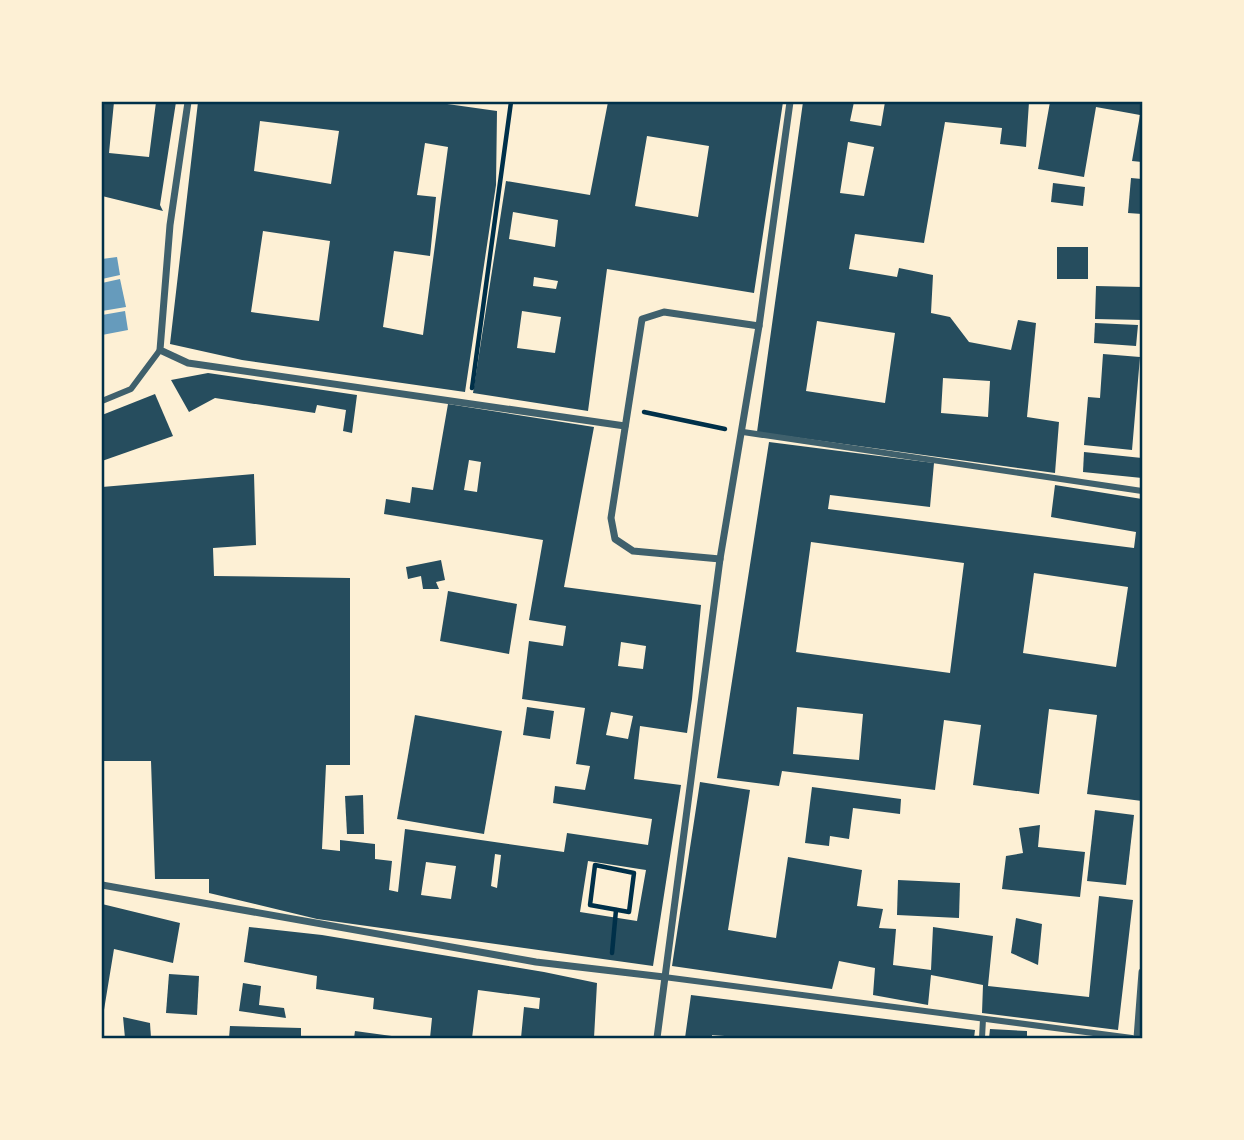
<svg xmlns="http://www.w3.org/2000/svg" width="1244" height="1140" font-family="'Titillium Web',sans-serif">
  <rect width="100%" height="100%" fill="#fdf0d5"/>
  <g fill="#669bbc">
    <polygon points="117,257 120,275 102,279 102,259"/>
    <polygon points="120,279 126,307 102,311 102,283"/>
    <polygon points="125,311 128,330 102,335 102,315"/>
  </g>
  <g fill="#264d5e" fill-rule="evenodd">
    <polygon points="102,102 114,102 109,153 149,157 156,102 176,102 160,205 163,211 102,196"/>
    <path d="M198,102H433L497,111L496,185L465,392L242,360L170,344ZM260,121L339,131L331,184L254,171ZM425,143L448,147L423,335L383,327L394,251L430,256L436,197L417,195ZM263,231L330,241L319,321L251,312Z"/>
    <path d="M608,102H783L754,293L607,269L588,411L473,393L506,181L590,195ZM647,136L709,146L698,217L635,206ZM513,212L558,220L555,247L509,239ZM534,277L558,281L556,289L533,286ZM522,311L561,317L555,353L517,348Z"/>
    <path d="M803,102H854L850,121L881,126L885,102H1029L1026,147L1000,144L1002,128L945,122L924,243L855,234L849,269L897,277L899,268L933,275L931,313L950,317L969,342L1011,350L1018,320L1036,323L1027,417L1059,422L1055,473L757,432ZM848,142L874,147L864,196L840,193ZM817,321L895,333L885,403L806,391ZM943,378L990,381L988,417L941,413Z"/>
    <polygon points="1050,102 1142,102 1142,162 1132,161 1140,115 1096,107 1084,177 1038,169"/>
    <polygon points="1131,178 1142,179 1142,214 1128,213"/>
    <polygon points="1053,183 1085,187 1083,206 1051,202"/>
    <rect x="1057" y="247" width="31" height="32"/>
    <polygon points="1096,286 1142,287 1142,320 1095,319"/>
    <polygon points="1095,323 1138,325 1136,346 1094,343"/>
    <polygon points="1103,354 1140,357 1132,450 1084,445 1088,397 1100,398"/>
    <polygon points="208,373 357,395 352,433 343,431 346,410 317,405 315,413 215,398 189,412 171,380"/>
    <polygon points="155,394 173,436 102,461 102,415"/>
    <path d="M448,404L594,427L564,587L701,605L692,699L687,733L640,726L634,779L681,785L653,966L317,919L209,893V879H155L151,761H102V487L254,474L256,545L213,548L214,576L350,578V765H326L322,849L340,851V840L375,844V859L392,861L389,890L398,892L405,829L564,852L567,833L648,845L652,819L553,803L555,786L585,790L590,766L576,764L585,708L522,699L529,641L563,646L566,626L529,620L543,540L384,514L386,499L410,503L412,487L433,490ZM469,460L481,462L477,492L464,490ZM621,642L646,646L643,669L618,666ZM611,712L633,716L628,739L606,735ZM495,854L501,855L497,888L491,886ZM588,861L646,870L637,921L580,912ZM426,862L456,866L451,899L421,895Z"/>
    <path d="M769,442L934,463L930,507L830,495L828,509L1134,548L1136,532L1051,517L1055,485L1142,499V801L1087,794L1097,715L1049,709L1039,794L973,785L981,725L944,720L935,790L782,771L779,786L717,778ZM811,542L964,563L950,673L796,652ZM1034,573L1128,587L1116,667L1023,653ZM797,707L863,714L859,760L793,754Z"/>
    <polygon points="1084,452 1142,458 1142,478 1083,472"/>
    <polygon points="441,560 445,580 436,582 439,589 423,589 421,576 408,579 406,567"/>
    <polygon points="448,591 517,604 509,654 440,641"/>
    <polygon points="527,707 554,711 550,739 523,735"/>
    <polygon points="415,715 502,731 484,834 397,819"/>
    <polygon points="700,782 750,790 728,930 776,938 788,857 862,870 857,906 883,909 879,928 896,929 893,965 931,970 933,927 993,936 988,986 1089,997 1099,896 1133,900 1118,1030 982,1013 983,985 931,975 928,1005 873,995 875,968 839,961 832,989 672,966"/>
    <polygon points="812,787 901,799 900,814 853,808 849,839 830,836 829,846 805,843"/>
    <polygon points="363,795 364,834 347,834 345,796"/>
    <polygon points="1095,810 1134,815 1126,885 1087,881"/>
    <polygon points="1040,825 1038,847 1085,852 1080,897 1002,889 1006,856 1023,853 1019,828"/>
    <polygon points="898,880 960,883 959,918 897,915"/>
    <polygon points="102,904 180,923 173,963 114,949 103,1016"/>
    <polygon points="1016,918 1042,924 1038,965 1011,953"/>
    <polygon points="249,927 322,935 544,972 597,983 594,1038 521,1038 524,1007 539,1009 540,998 478,990 472,1038 430,1038 432,1018 373,1009 374,998 316,989 317,976 244,962"/>
    <polygon points="169,974 199,976 197,1015 166,1013"/>
    <polygon points="243,983 261,986 259,1005 284,1008 286,1018 239,1011"/>
    <polygon points="691,995 975,1030 974,1038 750,1038 712,1035 712,1038 685,1038"/>
    <polygon points="123,1017 150,1023 151,1038 125,1038"/>
    <polygon points="230,1026 301,1028 301,1038 229,1038"/>
    <polygon points="990,1029 1027,1031 1027,1038 989,1038"/>
    <polygon points="355,1031 399,1037 399,1038 354,1038"/>
  </g>
  <g fill="none" stroke-linecap="round" stroke-linejoin="round">
    <g stroke="#003049" stroke-width="4.5">
      <polyline points="472,388 511,102"/>
      <polyline points="644,412 725,429"/>
      <polygon points="595,865 634,873 629,912 590,905"/>
      <polyline points="612,953 616,910"/>
    </g>
    <g stroke="#3f606c" stroke-width="6">
      <polyline points="102,401 131,389 160,350"/>
      <polyline points="743,432 1142,491"/>
      <polyline points="664,977 1132,1038"/>
      <polyline points="982,1038 983,1019"/>
    </g>
    <g stroke="#3f606c" stroke-width="7">
      <polyline points="188,102 170,225 160,350 188,363 625,426"/>
      <polyline points="720,559 633,551 615,539 611,518 642,319 664,312 759,326"/>
      <polyline points="102,885 536,962 664,977"/>
      <polyline points="657,1038 720,559 759,326 790,102"/>
      <polyline points="1137,1038 1142,972"/>
    </g>
  </g>
  <rect width="1244" height="1140" fill="none" stroke="#fdf0d5" stroke-width="206"/>
  <rect x="103" y="103" width="1038" height="934" fill="none" stroke="#003049" stroke-width="2.5"/>
</svg>
